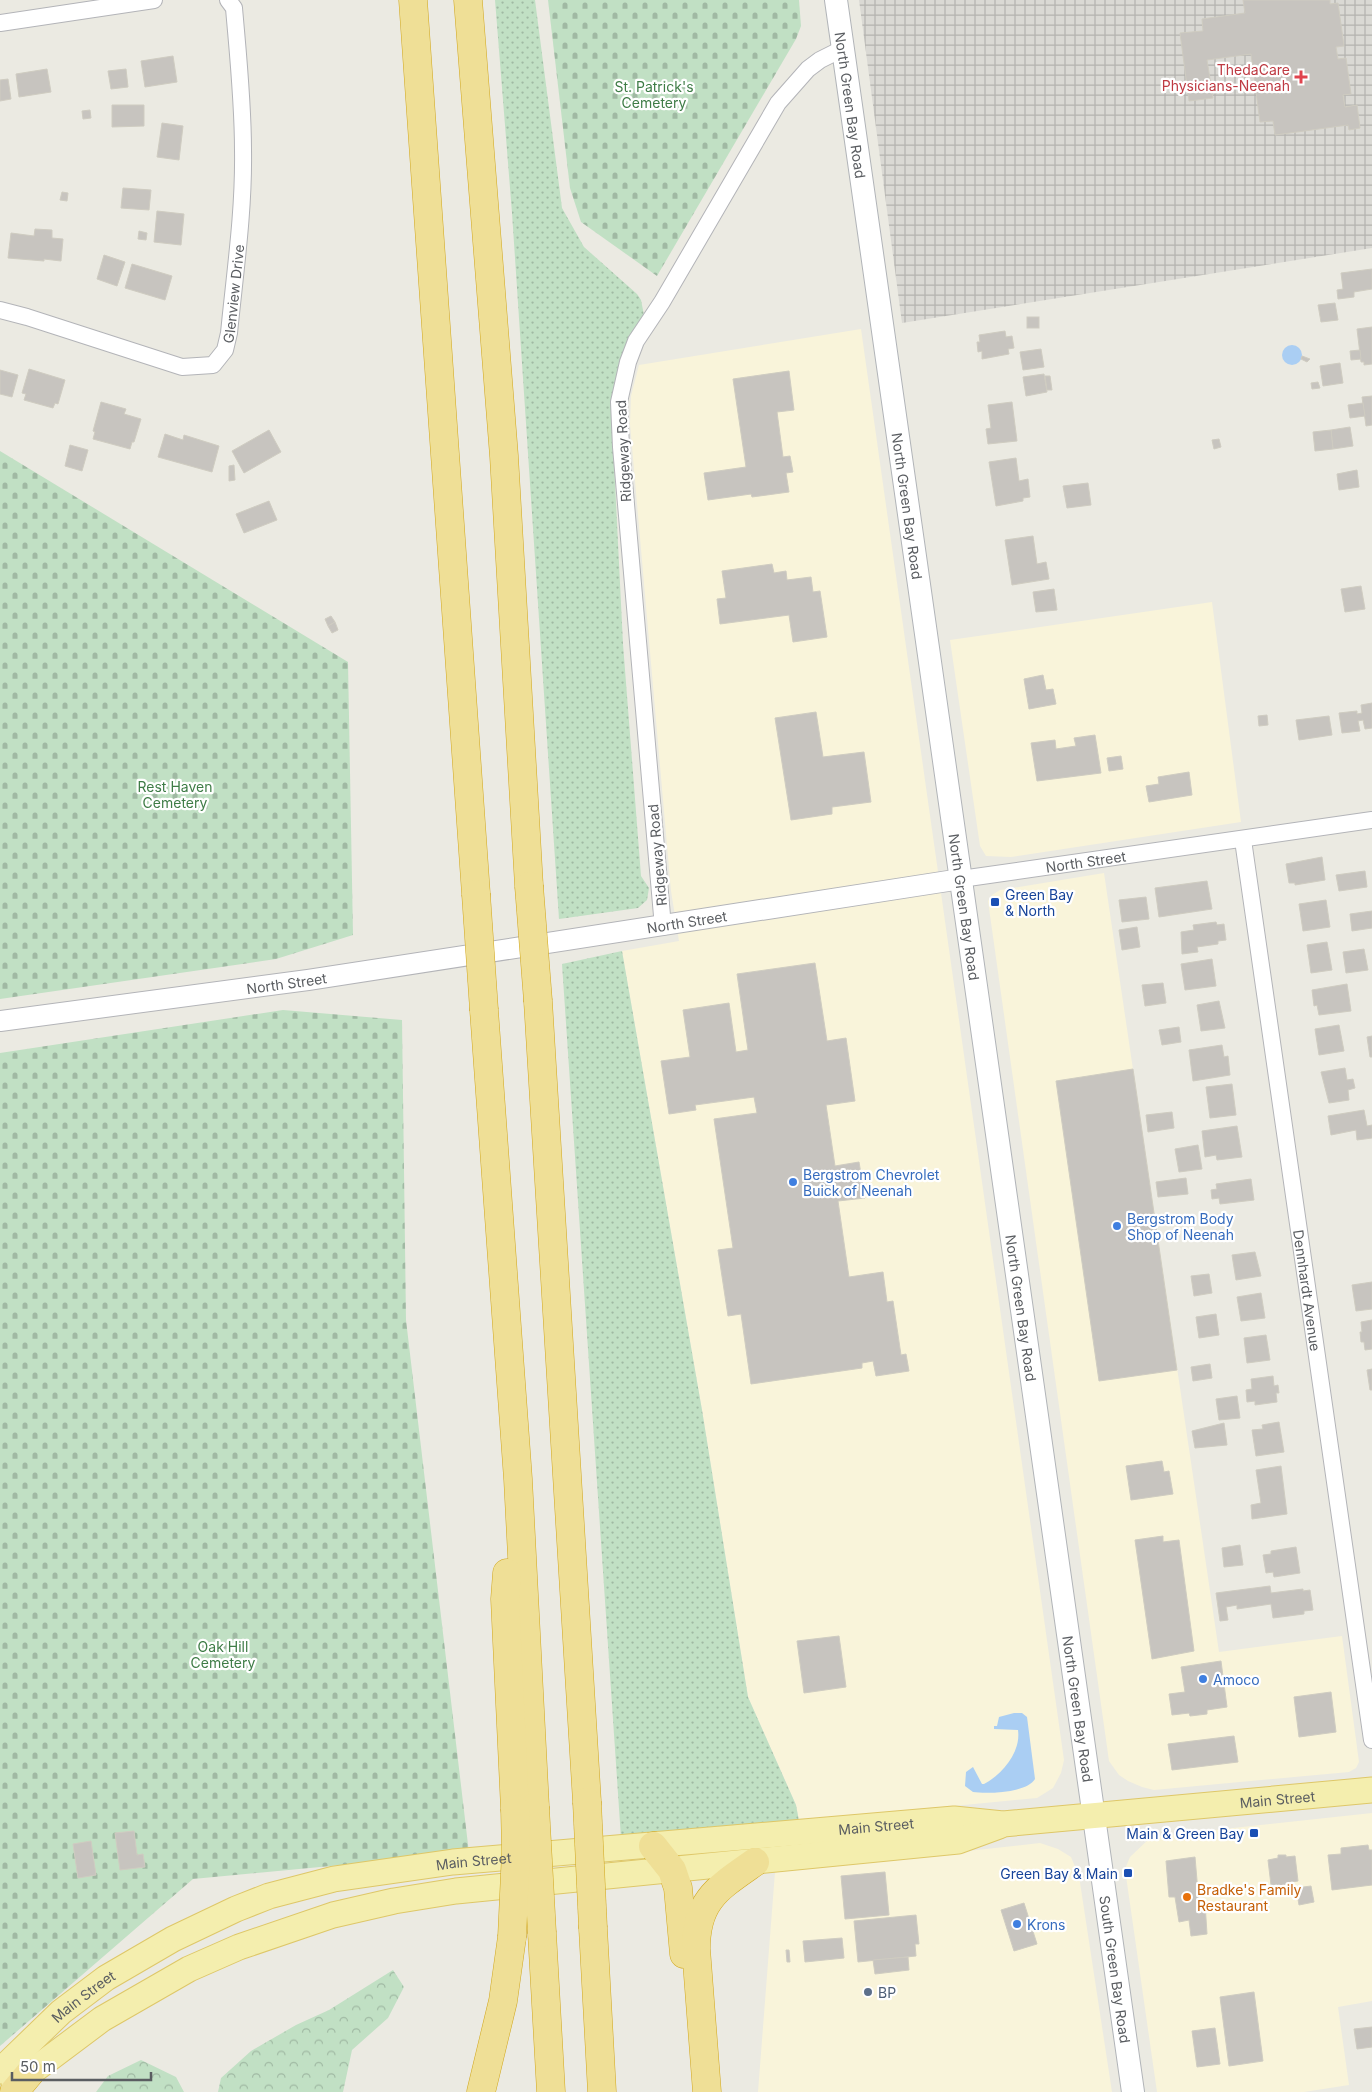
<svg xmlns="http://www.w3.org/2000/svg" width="1372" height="2092" font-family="Inter,sans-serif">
  <defs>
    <pattern id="industrial-grid" width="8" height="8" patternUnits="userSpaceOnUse" patternTransform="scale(1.25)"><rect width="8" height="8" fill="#dad9d4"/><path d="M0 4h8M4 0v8" fill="none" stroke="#b4b3af"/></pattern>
    <pattern id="grass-dots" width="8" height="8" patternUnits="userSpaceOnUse" patternTransform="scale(1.25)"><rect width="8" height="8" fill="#c1e0c4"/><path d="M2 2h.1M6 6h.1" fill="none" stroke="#a0b9a3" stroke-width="1.8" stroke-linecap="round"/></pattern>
    <pattern id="forest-crowns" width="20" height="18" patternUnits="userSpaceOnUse" patternTransform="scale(1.25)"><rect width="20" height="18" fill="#c1e0c4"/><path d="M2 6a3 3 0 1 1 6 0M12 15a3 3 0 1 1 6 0" fill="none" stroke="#a0b9a3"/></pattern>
    <pattern id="cemetery-stones" width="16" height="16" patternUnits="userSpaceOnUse" patternTransform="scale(1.25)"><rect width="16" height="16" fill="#c1e0c4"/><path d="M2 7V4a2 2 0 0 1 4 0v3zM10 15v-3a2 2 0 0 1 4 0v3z" fill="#a0b9a3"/></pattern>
  </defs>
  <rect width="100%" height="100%" fill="#ebeae2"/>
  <g fill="#f9f4da">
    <polygon points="861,329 1064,1760 1061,1773 1053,1788 1037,1798 799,1821 796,1805 748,1697 702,1410 622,951 679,941 671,891 630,424 631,396 639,365"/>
    <polygon points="1212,602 1241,822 1011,857 986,856 980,846 950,640"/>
    <polygon points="1104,873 1219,1652 1342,1636 1359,1762 1356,1768 1349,1772 1154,1790 1142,1787 1128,1781 1119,1775 1109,1761 988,901 992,895 1000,890"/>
    <polygon points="1372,1813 1372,2001 1338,2007 1349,2085 1304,2092 1157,2092 1125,1869 1130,1857 1151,1837"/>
    <polygon points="1040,1843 1058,1849 1071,1857 1079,1876 1112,2092 758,2092 775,1872"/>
  </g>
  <polygon fill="url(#industrial-grid)" points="859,0 1372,0 1372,248 902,323"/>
  <g fill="url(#grass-dots)">
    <polygon points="495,0 535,0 562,208 584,247 637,294 641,300 644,315 613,442 623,644 641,876 649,888 647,900 638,908 559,919 512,213"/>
    <polygon points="622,951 702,1410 748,1697 796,1805 799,1821 621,1838 562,964"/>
  </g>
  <g fill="url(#forest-crowns)">
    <polygon points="393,1970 404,1987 388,2018 352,2050 343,2092 218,2092 221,2078 251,2051 296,2025 329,2010"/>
    <polygon points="141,2060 176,2077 184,2092 96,2092 108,2076"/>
  </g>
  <g fill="url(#cemetery-stones)">
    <polygon points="548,0 799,0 801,26 796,39 657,276 581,222 570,188"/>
    <polygon points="0,451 348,662 353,935 276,959 0,999"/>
    <polygon points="283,1010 402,1020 406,1320 469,1853 193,1879 0,2046 0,1053"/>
  </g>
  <g fill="#aacef3">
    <circle cx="1292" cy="355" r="10"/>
    <path d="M1014,1713H1022L1027,1717L1035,1779C1027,1793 987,1794 973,1792L965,1786L966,1772L973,1767L982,1784H984C1003,1774 1021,1752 1018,1730L994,1729V1726H997L999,1717Z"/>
  </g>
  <g fill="#c7c4bf" stroke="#cfccc1">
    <polygon points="1243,0 1330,0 1330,4 1338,3 1344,46 1336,47 1338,59 1346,58 1351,94 1343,95 1345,107 1357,105 1360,128 1349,130 1348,125 1275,135 1273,121 1260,122 1251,54 1207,60 1213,98 1189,101 1180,33 1203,31 1202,19 1245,13"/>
    <polygon points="173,56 177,82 145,87 141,61"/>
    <polygon points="47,69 51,92 19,97 16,74"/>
    <polygon points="126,69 128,87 111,89 108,71"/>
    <polygon points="8,79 11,99 0,101 0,80"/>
    <polygon points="112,105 144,105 144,126 112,127"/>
    <polygon points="90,110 91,118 83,119 82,111"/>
    <polygon points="162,123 183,126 179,160 157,157"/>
    <polygon points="123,188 151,190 149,210 121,208"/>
    <polygon points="62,192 68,193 67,201 60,200"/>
    <polygon points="157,211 184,214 181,245 154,242"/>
    <polygon points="35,229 52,230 52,238 63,239 61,261 44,259 44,261 8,258 11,233 34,236"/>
    <polygon points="139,231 147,233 146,240 138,239"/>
    <polygon points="104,255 125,262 117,286 97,279"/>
    <polygon points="132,264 172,276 165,300 125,288"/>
    <polygon points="1372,269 1372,289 1354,292 1354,297 1338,299 1337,290 1343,289 1341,273"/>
    <polygon points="1335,303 1338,320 1321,322 1318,305"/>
    <rect x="1027" y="317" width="12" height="11"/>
    <polygon points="1372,327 1372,364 1364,365 1364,362 1361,362 1357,329"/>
    <polygon points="1005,331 1006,337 1012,336 1014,348 1008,349 1009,354 982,359 982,351 978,352 977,342 980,342 979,335"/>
    <polygon points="1041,349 1044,367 1023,370 1020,352"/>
    <polygon points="1360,350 1361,359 1351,360 1350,351"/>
    <polygon points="1302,356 1310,359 1307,362 1301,359"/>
    <polygon points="1340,363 1343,383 1323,386 1320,366"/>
    <polygon points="29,369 65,380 58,404 55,403 53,408 24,400 26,394 22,393"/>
    <polygon points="0,370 18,375 12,397 0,394"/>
    <polygon points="789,371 794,410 777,412 783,457 790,456 793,472 786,473 789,492 752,497 751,494 708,500 704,473 746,467 733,379"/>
    <polygon points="1044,374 1047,392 1026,396 1023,377"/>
    <polygon points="1045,376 1050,376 1052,390 1047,390"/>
    <polygon points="1318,382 1320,388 1312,389 1311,383"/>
    <polygon points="1372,396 1372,425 1366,426 1362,397"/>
    <polygon points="101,402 126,409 124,414 141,419 134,442 132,442 130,449 93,439 95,432 93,431"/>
    <polygon points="1012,402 1017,441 988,444 986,429 991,428 988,405"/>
    <polygon points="1363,403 1365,416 1350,418 1348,405"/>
    <polygon points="1350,427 1353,446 1333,449 1331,430"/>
    <polygon points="269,430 281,452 244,473 232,451"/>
    <polygon points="1331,430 1333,449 1315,451 1313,432"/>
    <polygon points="165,434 183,440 184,435 219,446 212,472 158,457"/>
    <polygon points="1219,439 1221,447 1214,449 1212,440"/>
    <polygon points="70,445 88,450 82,471 65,466"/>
    <polygon points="1016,458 1019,481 1028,479 1030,497 1023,498 1023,501 996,506 989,462"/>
    <polygon points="234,465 235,480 229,481 229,466"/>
    <polygon points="1357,470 1359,487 1339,490 1337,474"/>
    <polygon points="1088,483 1091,505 1067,508 1063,486"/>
    <polygon points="269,501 277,520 244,533 236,514"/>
    <polygon points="1033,536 1037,564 1046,562 1049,579 1012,585 1005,540"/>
    <polygon points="772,564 774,573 786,571 787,580 811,577 813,592 820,591 827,637 793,642 789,615 720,624 717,599 726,598 722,571"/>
    <polygon points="1361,586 1365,609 1345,612 1341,589"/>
    <polygon points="1054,589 1057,610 1036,612 1033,592"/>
    <polygon points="331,616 335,622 328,626 325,619"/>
    <polygon points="335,622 338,630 332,633 328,626"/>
    <polygon points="1043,675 1046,690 1053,689 1056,704 1029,709 1024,679"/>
    <polygon points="1372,703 1372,728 1365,729 1363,720 1358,721 1360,731 1342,733 1339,713 1357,711 1357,714 1362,713 1361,705"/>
    <polygon points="816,712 823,757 864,752 871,802 832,807 832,814 791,820 775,718"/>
    <polygon points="1267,715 1268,725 1259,726 1258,716"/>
    <polygon points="1329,716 1332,735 1299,740 1296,720"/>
    <polygon points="1095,735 1101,773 1037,781 1031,743 1055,740 1056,749 1076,746 1074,738"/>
    <polygon points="1121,756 1123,769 1109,771 1107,758"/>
    <polygon points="1189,772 1192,795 1149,802 1146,786 1159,784 1158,777"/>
    <polygon points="1322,857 1325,880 1295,885 1295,883 1289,883 1286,864"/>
    <polygon points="1365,871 1367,887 1339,891 1336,875"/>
    <polygon points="1207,881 1212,909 1159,917 1155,888"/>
    <polygon points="1146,897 1149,919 1122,922 1119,900"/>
    <polygon points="1326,900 1330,927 1303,931 1299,904"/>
    <polygon points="1372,911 1372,928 1352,931 1350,914"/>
    <polygon points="1216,922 1217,925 1224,924 1226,940 1218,941 1218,944 1197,947 1198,952 1182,954 1181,932 1194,930 1193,925"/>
    <polygon points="1137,927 1140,947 1122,950 1119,930"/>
    <polygon points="1327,942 1332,970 1311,973 1307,945"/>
    <polygon points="1364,949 1368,970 1346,973 1343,952"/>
    <polygon points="1212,959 1216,986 1185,990 1181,964"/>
    <polygon points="815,963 827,1041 846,1038 855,1101 826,1105 835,1166 859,1162 865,1198 838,1201 849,1277 883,1272 887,1302 893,1301 901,1355 906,1354 909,1371 876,1376 873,1361 862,1363 862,1368 751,1384 741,1314 728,1316 718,1250 733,1248 714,1119 757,1113 754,1097 695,1105 696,1110 669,1114 661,1061 690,1057 683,1010 729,1003 736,1052 748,1050 737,974"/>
    <polygon points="1163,983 1166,1003 1145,1006 1142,985"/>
    <polygon points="1347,984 1351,1011 1319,1015 1317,1005 1314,1006 1312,990"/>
    <polygon points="1219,1001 1225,1028 1201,1031 1197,1005"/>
    <polygon points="1339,1025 1344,1051 1319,1055 1315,1029"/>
    <polygon points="1179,1027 1181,1042 1162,1045 1159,1030"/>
    <polygon points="1372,1036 1372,1057 1370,1057 1367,1037"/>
    <polygon points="1222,1045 1224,1057 1228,1056 1230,1075 1193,1081 1189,1050"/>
    <polygon points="1345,1068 1347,1080 1353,1079 1355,1088 1348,1090 1349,1100 1329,1103 1321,1072"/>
    <polygon points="1133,1069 1177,1370 1099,1381 1056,1081"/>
    <polygon points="1232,1084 1236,1115 1210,1118 1206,1087"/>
    <polygon points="1364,1110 1367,1126 1372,1125 1372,1138 1357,1140 1356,1130 1331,1135 1328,1116"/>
    <polygon points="1172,1112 1174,1128 1148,1132 1146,1115"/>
    <polygon points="1237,1126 1242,1157 1217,1160 1216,1155 1205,1157 1202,1131"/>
    <polygon points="1198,1145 1202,1169 1179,1172 1175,1149"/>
    <polygon points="1186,1178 1188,1194 1158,1197 1156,1182"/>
    <polygon points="1251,1179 1254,1200 1220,1204 1219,1198 1212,1199 1211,1190 1217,1189 1216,1184"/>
    <polygon points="1255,1252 1261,1276 1236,1280 1232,1255"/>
    <polygon points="1209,1274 1212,1293 1194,1296 1191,1276"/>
    <polygon points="1372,1282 1372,1309 1356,1311 1352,1285"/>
    <polygon points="1261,1293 1265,1318 1241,1321 1237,1297"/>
    <polygon points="1216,1314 1219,1335 1199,1338 1196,1317"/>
    <polygon points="1372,1320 1372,1349 1365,1350 1364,1342 1361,1342 1360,1332 1362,1332 1361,1322"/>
    <polygon points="1266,1335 1270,1360 1247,1363 1244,1338"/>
    <polygon points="1210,1364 1212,1378 1193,1381 1191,1367"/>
    <polygon points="1372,1369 1372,1390 1370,1390 1367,1370"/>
    <polygon points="1273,1376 1274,1386 1278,1385 1279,1393 1276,1393 1277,1402 1255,1405 1255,1401 1247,1402 1246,1390 1252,1389 1251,1379"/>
    <polygon points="1237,1396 1240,1418 1219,1420 1216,1399"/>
    <polygon points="1279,1422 1284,1452 1256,1456 1252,1430 1263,1429 1262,1425"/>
    <polygon points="1224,1423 1227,1445 1195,1448 1192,1431"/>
    <polygon points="1162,1461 1164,1472 1169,1471 1173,1494 1131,1500 1126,1466"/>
    <polygon points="1281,1466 1287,1514 1252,1519 1251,1505 1261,1503 1256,1470"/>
    <polygon points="1163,1536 1163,1542 1179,1540 1194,1651 1152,1659 1135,1540"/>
    <polygon points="1240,1545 1243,1565 1224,1567 1222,1548"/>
    <polygon points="1296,1547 1300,1573 1274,1577 1273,1572 1266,1573 1263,1555 1271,1554 1271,1551"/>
    <polygon points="1270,1586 1271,1593 1303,1589 1303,1591 1310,1590 1313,1610 1304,1611 1304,1614 1273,1618 1271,1604 1237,1609 1237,1605 1226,1607 1228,1620 1220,1621 1216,1593"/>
    <polygon points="839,1636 846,1687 804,1693 797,1641"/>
    <polygon points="1221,1661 1227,1707 1207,1710 1207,1714 1190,1716 1189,1713 1172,1715 1169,1694 1185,1692 1181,1667"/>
    <polygon points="1331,1692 1336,1732 1299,1737 1294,1697"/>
    <polygon points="1234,1736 1238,1762 1172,1770 1168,1744"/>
    <polygon points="134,1831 137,1855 143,1854 145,1867 120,1870 115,1833"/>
    <polygon points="91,1841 96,1875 78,1878 73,1844"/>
    <polygon points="1368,1845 1369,1850 1372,1850 1372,1885 1332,1890 1328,1855 1341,1854 1341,1848"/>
    <polygon points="1278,1855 1286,1855 1286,1857 1295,1856 1298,1881 1286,1883 1286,1889 1275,1890 1275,1885 1271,1885 1268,1860 1278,1858"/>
    <polygon points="1195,1857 1199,1904 1205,1903 1207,1934 1191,1936 1189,1920 1179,1922 1175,1897 1169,1897 1166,1861"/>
    <polygon points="885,1872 889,1915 845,1919 841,1876"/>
    <polygon points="1311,1886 1314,1902 1299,1905 1296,1888"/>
    <polygon points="1024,1903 1037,1944 1014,1951 1001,1910"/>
    <polygon points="916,1915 919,1944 915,1944 916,1956 858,1962 854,1921"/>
    <polygon points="842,1938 844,1958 805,1962 803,1941"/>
    <polygon points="786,1950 789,1950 790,1962 787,1962"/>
    <polygon points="908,1957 909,1970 875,1974 873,1960"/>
    <polygon points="1254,1992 1263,2061 1229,2066 1220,1997"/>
    <polygon points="1372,2027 1372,2047 1357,2049 1354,2029"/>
    <polygon points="1215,2028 1220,2064 1197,2067 1192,2031"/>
  </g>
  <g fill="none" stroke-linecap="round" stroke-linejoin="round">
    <defs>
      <g id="minor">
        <polyline points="0,23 154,0"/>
        <path id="s1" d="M0,310L27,317L182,367L213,365L225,350L229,333C235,272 244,211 243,150C243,102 238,55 234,8L228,0"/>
        <path id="s2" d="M1243,840L1372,1740"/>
        <path id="s3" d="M961,879L1372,820"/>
        <polyline points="663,927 621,447 619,402 628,362 636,341 662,302 778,103 808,69 820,60 844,48"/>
      </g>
      <g id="tertiary">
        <path id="s4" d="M0,1021L308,980L961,879"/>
      </g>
      <g id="secondary">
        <path id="s5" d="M836,0L1133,2092"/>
      </g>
      <g id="primary">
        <path id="s6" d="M0,2071L61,2012L106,1978L173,1939L236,1909L269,1896L334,1879L453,1862L954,1819L1003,1824L1372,1790"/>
        <polyline points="14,2085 102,2019 189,1969 239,1947 333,1915 394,1901 456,1891 958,1841 999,1826"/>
      </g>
      <g id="motorway">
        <polyline points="413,0 476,894"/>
        <polyline points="468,0 504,456 529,886"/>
        <polyline points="538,1001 587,1802"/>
        <polyline points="484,1010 518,1479 535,1807"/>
        <polyline points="507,1573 505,1599 515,1809"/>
        <polyline points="653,1846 672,1870 678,1888 684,1954"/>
        <polyline points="593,1928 602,2092"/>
        <polyline points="542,1933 551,2092"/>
        <polyline points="14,2092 30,2073"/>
        <polyline points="481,2092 503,2001 512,1937"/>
        <path d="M707,2092L696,1949C696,1900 718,1888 755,1862"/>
      </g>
    </defs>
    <use href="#minor" stroke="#b3b4b8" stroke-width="18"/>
    <use href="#tertiary" stroke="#b3b4b8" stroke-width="22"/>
    <use href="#secondary" stroke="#b1b4b8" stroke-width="24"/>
    <use href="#primary" stroke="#dec768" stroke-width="27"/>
    <use href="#motorway" stroke="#d1a71d" stroke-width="29"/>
    <use href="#minor" stroke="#fff" stroke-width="16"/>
    <use href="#tertiary" stroke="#fff" stroke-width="20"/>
    <use href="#secondary" stroke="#fff" stroke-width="22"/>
    <use href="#primary" stroke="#f4eeae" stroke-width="25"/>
    <use href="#motorway" stroke="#efdf96" stroke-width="28"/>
    <defs>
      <g id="motorway-bridge">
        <polyline points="529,886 538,1001"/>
        <polyline points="476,894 484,1010"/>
        <polyline points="587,1802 593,1928"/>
        <polyline points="535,1807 542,1933"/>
        <polyline points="512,1937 516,1852 515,1809"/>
      </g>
    </defs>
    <use href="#motorway-bridge" stroke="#d1a71d" stroke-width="29" stroke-linecap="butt"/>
    <use href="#motorway-bridge" stroke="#efdf96" stroke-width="28"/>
  </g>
  <path fill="#e0444e" stroke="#fff" stroke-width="2" d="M1298.5 69.5h5v5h5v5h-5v5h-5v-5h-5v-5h5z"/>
  <g fill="#1a4fb4" stroke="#fff" stroke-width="2">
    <rect x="990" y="897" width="10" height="10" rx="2.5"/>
    <rect x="1249" y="1828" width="10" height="10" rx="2.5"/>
    <rect x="1123" y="1868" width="10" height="10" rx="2.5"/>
  </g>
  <g fill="#3f7fe0" stroke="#fff" stroke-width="2">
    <circle cx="793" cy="1182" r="5"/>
    <circle cx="1117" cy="1226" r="5"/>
    <circle cx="1203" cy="1679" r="5"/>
    <circle cx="1017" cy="1924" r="5"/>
  </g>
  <circle fill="#e8710a" stroke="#fff" stroke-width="2" cx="1187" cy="1897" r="5"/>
  <circle fill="#5c6f8a" stroke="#fff" stroke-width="2" cx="868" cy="1992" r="5"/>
  <g text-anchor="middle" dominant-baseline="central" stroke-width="4.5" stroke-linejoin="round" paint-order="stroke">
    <g font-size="14" fill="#be3a42" stroke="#fff" text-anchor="end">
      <text x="1290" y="69">ThedaCare<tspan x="1290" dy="16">Physicians-Neenah</tspan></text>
    </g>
    <g font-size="14" fill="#3e7c46" stroke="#fff">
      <text x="654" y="86">St. Patrick's<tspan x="654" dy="16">Cemetery</tspan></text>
      <text x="175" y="786">Rest Haven<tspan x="175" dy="16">Cemetery</tspan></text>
      <text x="223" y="1646">Oak Hill<tspan x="223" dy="16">Cemetery</tspan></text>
    </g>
    <g font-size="14" fill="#5a5d61" stroke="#fff">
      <text stroke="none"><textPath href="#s5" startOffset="106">North Green Bay Road</textPath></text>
      <text stroke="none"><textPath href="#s1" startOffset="298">Glenview Drive</textPath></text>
      <text transform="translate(623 451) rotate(-93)">Ridgeway Road</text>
      <text stroke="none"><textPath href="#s5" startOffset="511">North Green Bay Road</textPath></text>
      <text transform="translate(657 855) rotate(-95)">Ridgeway Road</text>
      <text stroke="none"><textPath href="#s3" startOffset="126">North Street</textPath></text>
      <text stroke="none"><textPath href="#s5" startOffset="916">North Green Bay Road</textPath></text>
      <text stroke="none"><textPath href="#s4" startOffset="694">North Street</textPath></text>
      <text stroke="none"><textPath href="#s4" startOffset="289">North Street</textPath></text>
      <text stroke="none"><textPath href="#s2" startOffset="455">Dennhardt Avenue</textPath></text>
      <text stroke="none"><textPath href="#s5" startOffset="1321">North Green Bay Road</textPath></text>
      <text stroke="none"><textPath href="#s5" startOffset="1726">North Green Bay Road</textPath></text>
      <text stroke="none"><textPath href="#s6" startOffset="1339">Main Street</textPath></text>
      <text stroke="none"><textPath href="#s6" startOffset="936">Main Street</textPath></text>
      <text stroke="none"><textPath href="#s6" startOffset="532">Main Street</textPath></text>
      <text stroke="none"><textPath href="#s5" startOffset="1989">South Green Bay Road</textPath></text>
      <text stroke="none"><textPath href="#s6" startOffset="112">Main Street</textPath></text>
    </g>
    <g font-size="14" fill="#164399" stroke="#fff" text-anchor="end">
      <text x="1005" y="894" text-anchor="start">Green Bay<tspan x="1005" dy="16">&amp; North</tspan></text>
      <text x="1244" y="1833">Main &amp; Green Bay</text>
      <text x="1118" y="1873">Green Bay &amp; Main</text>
    </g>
    <g font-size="14" fill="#366cbe" stroke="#fff" text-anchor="start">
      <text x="803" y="1174">Bergstrom Chevrolet<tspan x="803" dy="16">Buick of Neenah</tspan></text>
      <text x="1127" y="1218">Bergstrom Body<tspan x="1127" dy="16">Shop of Neenah</tspan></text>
      <text x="1213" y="1679">Amoco</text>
      <text x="1027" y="1924">Krons</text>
    </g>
    <g font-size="14" fill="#c56008" stroke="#fff" text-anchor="start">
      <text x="1197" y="1889">Bradke's Family<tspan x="1197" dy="16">Restaurant</tspan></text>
    </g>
    <g font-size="14" fill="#4e5e75" stroke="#fff" text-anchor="start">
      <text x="878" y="1992">BP</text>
    </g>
  </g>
  <path d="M12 2072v8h139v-8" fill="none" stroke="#5a5d61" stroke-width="2.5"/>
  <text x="20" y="2072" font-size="15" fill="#5a5d61" stroke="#ffffff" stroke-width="4" paint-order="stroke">50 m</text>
</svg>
